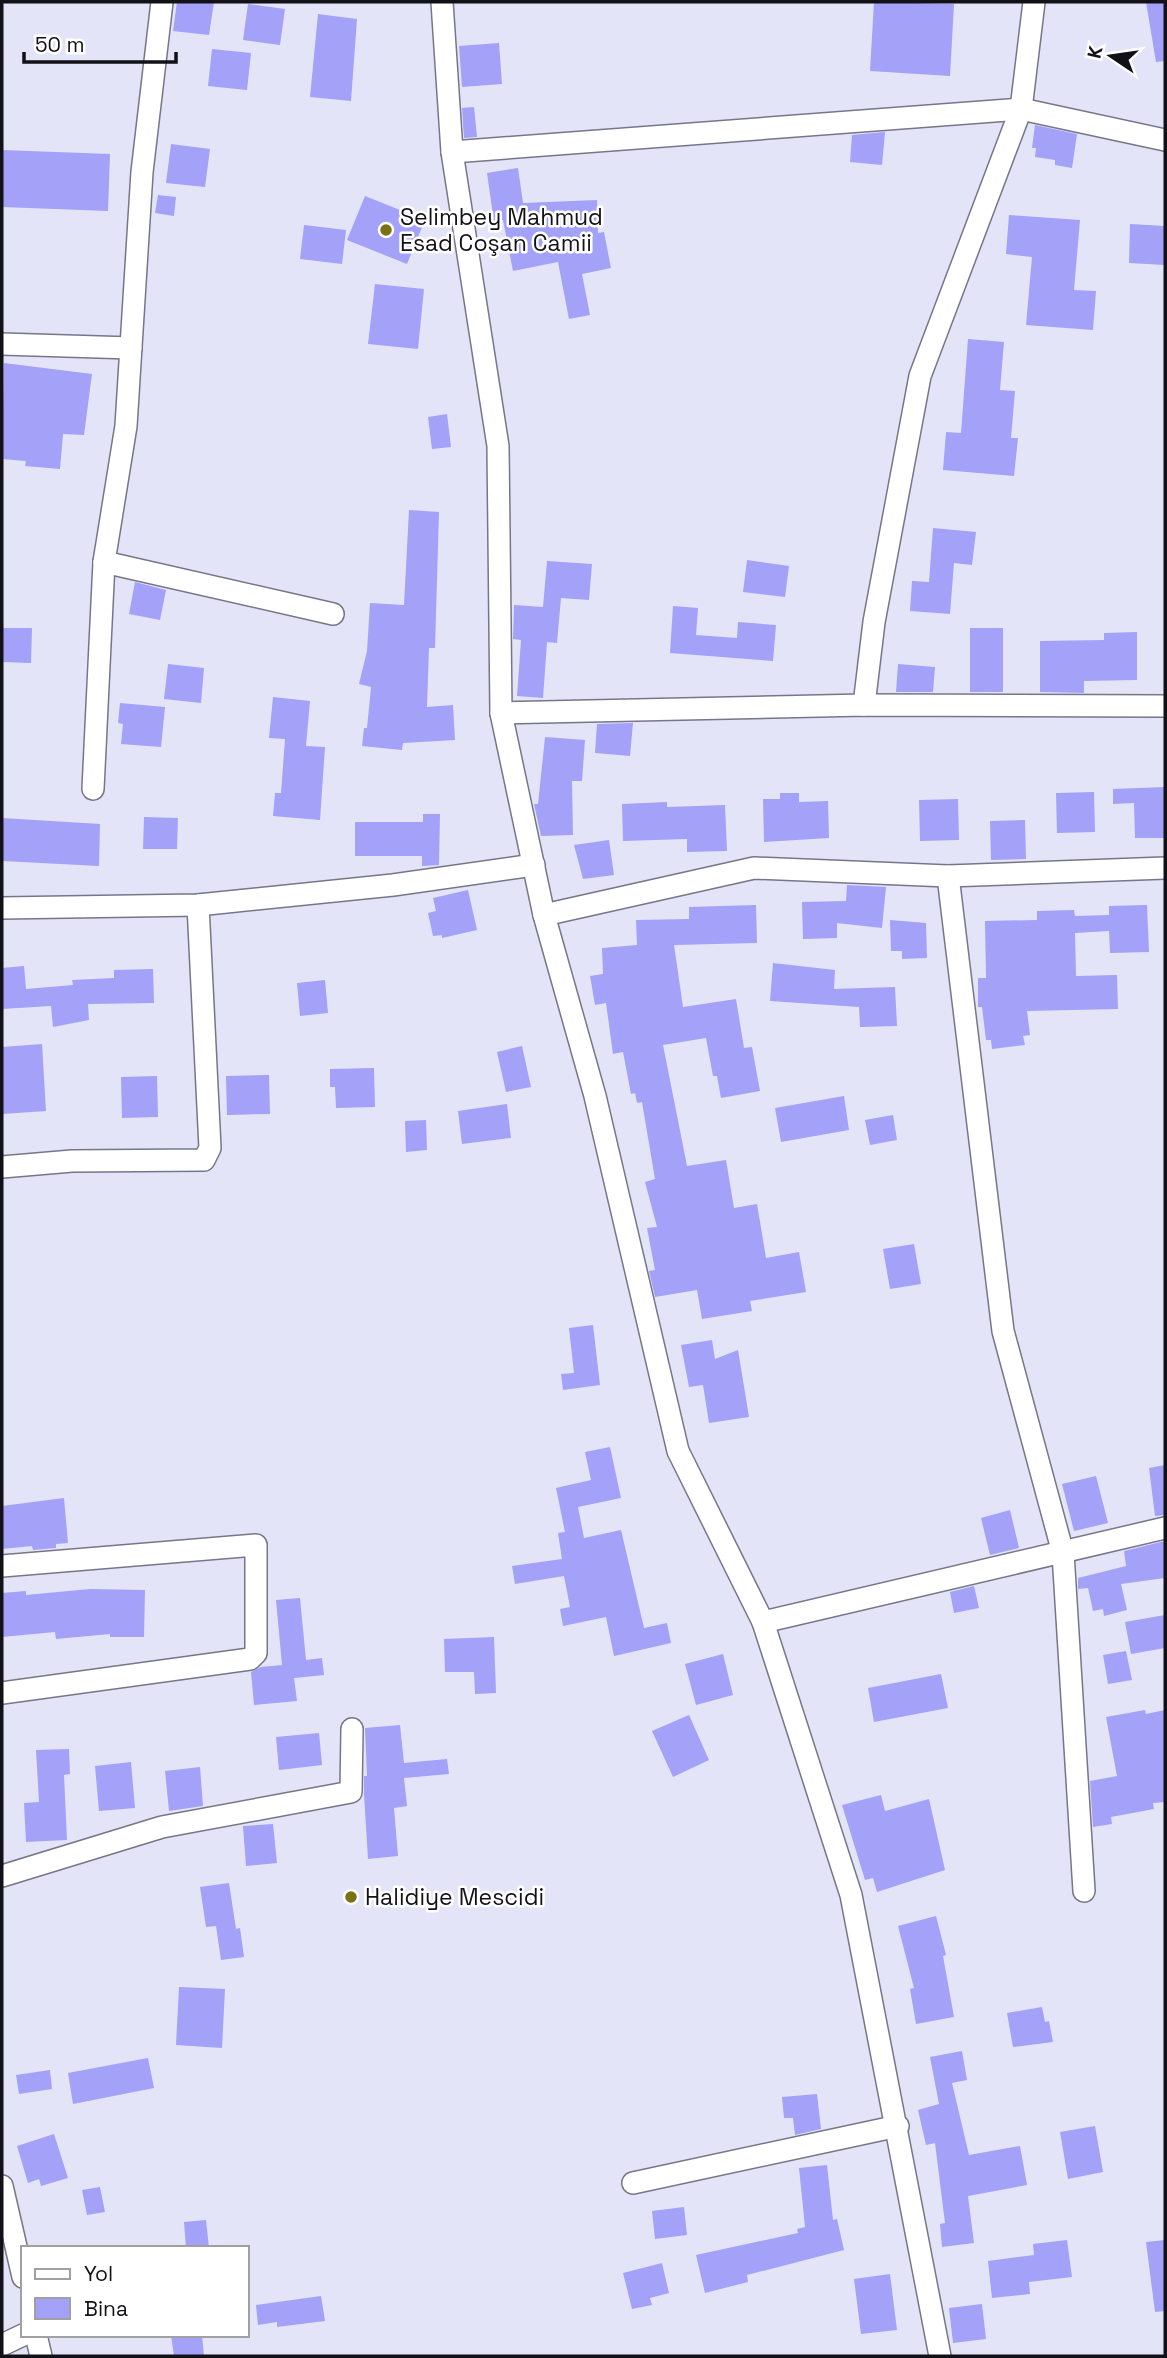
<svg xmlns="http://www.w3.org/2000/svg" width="1167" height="2358" font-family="'Space Grotesk',sans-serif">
  <rect width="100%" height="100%" fill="#e3e4f8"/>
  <g fill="#a3a1f8">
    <polygon points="177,2 214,2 209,35 173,31"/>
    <polygon points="874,2 954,4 950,76 870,71"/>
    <polygon points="1146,2 1165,2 1165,61 1156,62"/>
    <polygon points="248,4 285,9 280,45 243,40"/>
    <polygon points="318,14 357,19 351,101 310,97"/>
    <polygon points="499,43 502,84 462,87 459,46"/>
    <polygon points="212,49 251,53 247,90 208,86"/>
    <polygon points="474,107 477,137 464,138 462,108"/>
    <polygon points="1035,125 1077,134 1072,168 1055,165 1055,160 1035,157 1036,148 1032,148"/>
    <polygon points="885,132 882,165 850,162 852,135"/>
    <polygon points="171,144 210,149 205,187 166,183"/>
    <polygon points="2,150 110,154 108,211 2,207"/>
    <polygon points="518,168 523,203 597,200 598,233 604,232 611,268 582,274 590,315 569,319 558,262 513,271 503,220 494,222 487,173"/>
    <polygon points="158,195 176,197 174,216 155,213"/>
    <polygon points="365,196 425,220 407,264 347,240"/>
    <polygon points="1009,215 1080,220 1074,290 1096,291 1093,330 1026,325 1032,257 1006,254"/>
    <polygon points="1130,224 1165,226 1165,265 1129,263"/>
    <polygon points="304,225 346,230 342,264 300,259"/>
    <polygon points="375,284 424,289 418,349 368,344"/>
    <polygon points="968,339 1004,342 1000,390 1015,391 1011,438 1018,438 1014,476 943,470 946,432 961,433"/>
    <polygon points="4,363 92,374 84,435 63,434 60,469 25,466 26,461 2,459"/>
    <polygon points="447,414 451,447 432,449 428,417"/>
    <polygon points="409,510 439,512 435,648 429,648 427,707 453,705 455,740 403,743 402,750 362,746 364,728 367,728 371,687 359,684 367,651 370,603 404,605"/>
    <polygon points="933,528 976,532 972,565 954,563 950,614 910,611 912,581 929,582"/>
    <polygon points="747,560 789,566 785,597 743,592"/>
    <polygon points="547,561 592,564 589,600 561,598 557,643 547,642 543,698 517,696 521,640 513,639 514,605 543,607"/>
    <polygon points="135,582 166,590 160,620 129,614"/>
    <polygon points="673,606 698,608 696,635 737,638 738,622 776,625 773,661 670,653"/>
    <polygon points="2,628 32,628 31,663 2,662"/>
    <rect x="970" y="628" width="33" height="64"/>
    <polygon points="1137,632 1137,680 1084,681 1084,693 1040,692 1040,641 1104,640 1104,633"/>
    <polygon points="168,664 204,668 201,703 164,699"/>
    <polygon points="898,664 935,667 933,692 896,692"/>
    <polygon points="273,697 310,701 306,746 325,747 320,820 273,816 275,793 281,793 285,739 269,738"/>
    <polygon points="120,703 165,707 161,747 121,744 123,724 118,723"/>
    <polygon points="633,723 630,756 595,753 597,724"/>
    <polygon points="545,737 585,740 582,781 572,781 573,835 541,836 534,804 538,804"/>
    <polygon points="1165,787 1165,838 1135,838 1134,803 1113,804 1113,789"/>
    <polygon points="1094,792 1095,832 1057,833 1056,793"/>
    <polygon points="780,793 799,793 799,802 828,801 829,838 764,842 763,799 780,799"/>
    <polygon points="958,799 959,840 920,841 919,800"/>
    <polygon points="667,802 667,807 725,805 727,851 687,852 687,839 623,841 622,804"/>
    <polygon points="423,814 440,814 439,865 422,866 422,856 355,856 355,822 423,822"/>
    <polygon points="144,817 178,818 177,849 143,849"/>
    <polygon points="2,818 100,824 99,866 2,861"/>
    <polygon points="1025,820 1026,859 991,860 990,821"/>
    <polygon points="609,840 614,875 583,879 574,845"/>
    <polygon points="847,885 886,887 882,928 837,923 837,938 803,939 802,902 846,901"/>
    <polygon points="468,890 477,930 442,938 442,935 433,936 428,913 436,911 433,898"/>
    <polygon points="756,905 757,943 674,945 683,1007 736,999 744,1048 752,1047 760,1091 721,1098 717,1076 713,1076 706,1038 663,1045 687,1166 726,1160 734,1208 757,1204 766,1258 799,1252 806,1292 750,1301 752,1311 702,1319 697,1290 655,1297 649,1271 655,1270 647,1228 657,1227 645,1182 655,1179 642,1102 637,1103 635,1093 631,1094 623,1052 613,1054 606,1003 595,1005 590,976 603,974 602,948 637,945 636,920 689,919 689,907"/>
    <polygon points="1147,905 1149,952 1110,953 1109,931 1075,933 1076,976 1117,975 1118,1009 1027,1011 1030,1035 1023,1036 1025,1045 992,1049 991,1040 986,1040 982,1007 978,1007 978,978 986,978 985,921 1037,920 1037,911 1074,910 1075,916 1109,915 1109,906"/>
    <polygon points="890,920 926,923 927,958 902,959 902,951 891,951"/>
    <polygon points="773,963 835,970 834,989 895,987 897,1026 860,1027 859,1007 770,1001"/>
    <polygon points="24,966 26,989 73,985 72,980 114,978 114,970 153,969 154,1003 88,1004 89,1020 53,1027 51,1006 2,1009 2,968"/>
    <polygon points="325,980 328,1013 300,1016 297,983"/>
    <polygon points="42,1044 46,1111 2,1114 2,1047"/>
    <polygon points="522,1046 531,1087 506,1092 497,1052"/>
    <polygon points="374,1068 375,1107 336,1108 335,1087 330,1087 330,1069"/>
    <polygon points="269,1075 270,1114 227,1115 226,1076"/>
    <polygon points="157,1076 158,1117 122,1118 121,1077"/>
    <polygon points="844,1096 849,1130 781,1142 775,1108"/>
    <polygon points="507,1104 511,1138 462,1144 458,1111"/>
    <polygon points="893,1115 897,1140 870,1145 865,1120"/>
    <polygon points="426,1120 427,1150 406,1152 405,1121"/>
    <polygon points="914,1244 921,1284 890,1289 883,1249"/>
    <polygon points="593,1325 600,1385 563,1390 561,1374 574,1373 569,1328"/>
    <polygon points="712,1340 715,1359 738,1350 749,1417 709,1423 703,1385 689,1387 681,1345"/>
    <polygon points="610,1447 621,1498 578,1507 584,1538 621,1530 644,1628 667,1623 671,1643 614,1656 606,1617 563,1626 560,1609 570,1607 564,1576 515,1584 512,1566 562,1559 558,1533 565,1532 556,1488 591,1480 585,1452"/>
    <polygon points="1165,1465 1165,1515 1155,1516 1149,1468"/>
    <polygon points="1096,1476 1108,1523 1074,1531 1062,1484"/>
    <polygon points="64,1498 68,1543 56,1544 56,1548 33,1550 32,1546 2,1549 2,1506"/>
    <polygon points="1010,1510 1019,1548 990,1555 981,1518"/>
    <polygon points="1165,1541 1165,1578 1121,1584 1127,1610 1104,1616 1103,1609 1093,1611 1088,1588 1078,1589 1078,1578 1126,1566 1124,1551"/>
    <polygon points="974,1586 979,1608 954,1613 950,1592"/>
    <polygon points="90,1589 145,1590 144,1637 110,1637 110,1634 56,1639 55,1632 2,1637 2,1593 26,1591 26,1595"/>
    <polygon points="300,1598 306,1660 322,1658 324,1675 294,1678 297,1701 254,1705 251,1672 261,1667 282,1665 276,1600"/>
    <polygon points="1165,1615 1165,1648 1131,1654 1125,1622"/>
    <polygon points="494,1637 496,1693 475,1694 474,1672 445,1672 444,1639"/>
    <polygon points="1126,1651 1132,1680 1108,1684 1103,1655"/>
    <polygon points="723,1654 733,1695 696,1705 685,1664"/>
    <polygon points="941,1674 948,1708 874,1722 868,1688"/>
    <polygon points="1145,1710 1146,1714 1165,1710 1165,1802 1153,1803 1154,1809 1111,1817 1112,1824 1093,1827 1090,1781 1117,1776 1106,1717"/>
    <polygon points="689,1715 709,1760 673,1777 652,1731"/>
    <polygon points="400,1725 404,1763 447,1759 449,1774 404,1778 407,1806 394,1808 398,1856 368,1859 364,1794 364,1776 367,1776 365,1728"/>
    <polygon points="319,1733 322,1765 279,1770 276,1737"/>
    <polygon points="69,1749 70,1774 64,1775 67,1840 26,1842 24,1803 39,1802 36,1750"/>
    <polygon points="131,1762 135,1808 99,1811 95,1766"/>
    <polygon points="200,1767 203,1806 169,1811 165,1771"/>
    <polygon points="881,1795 885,1811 929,1799 945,1870 877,1892 873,1878 865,1880 842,1805"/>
    <polygon points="273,1824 277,1863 246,1866 243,1826"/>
    <polygon points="229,1883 236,1929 240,1928 244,1957 221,1960 216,1926 206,1927 200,1887"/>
    <polygon points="936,1916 946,1955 943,1956 954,2017 916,2024 910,1989 914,1988 898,1926"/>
    <polygon points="179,1987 225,1989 222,2048 176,2045"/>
    <polygon points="1042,2007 1045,2022 1049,2021 1053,2042 1013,2047 1007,2013"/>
    <polygon points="962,2051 967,2080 952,2083 969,2155 1020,2146 1027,2185 968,2196 974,2243 942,2247 940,2224 945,2223 935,2143 926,2145 918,2110 939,2104 930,2057"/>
    <polygon points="148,2058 154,2088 73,2104 68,2073"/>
    <polygon points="50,2070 52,2089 19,2094 16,2075"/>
    <polygon points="817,2094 821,2129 795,2135 793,2118 784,2118 782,2097"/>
    <polygon points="1095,2126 1103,2172 1068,2179 1060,2132"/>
    <polygon points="54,2134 68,2178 41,2186 39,2179 28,2183 17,2146"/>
    <polygon points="827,2165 833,2220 837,2219 844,2250 747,2275 748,2282 705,2293 696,2255 798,2233 797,2229 805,2227 799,2168"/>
    <polygon points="100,2187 105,2212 87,2215 82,2190"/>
    <polygon points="684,2207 687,2235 655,2239 652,2211"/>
    <polygon points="206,2220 209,2248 186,2248 184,2222"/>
    <polygon points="1067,2240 1072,2277 1029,2282 1030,2294 992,2298 988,2261 1034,2255 1033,2244"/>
    <polygon points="1165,2240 1165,2311 1155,2312 1146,2242"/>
    <polygon points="662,2263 669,2293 650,2298 652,2305 632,2309 623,2273"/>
    <polygon points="890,2274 897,2330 861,2334 854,2279"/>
    <polygon points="321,2296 325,2321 277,2327 277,2322 258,2325 256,2305"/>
    <polygon points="982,2304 986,2339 953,2343 949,2308"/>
    <polygon points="171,2335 202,2335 204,2356 174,2356"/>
  </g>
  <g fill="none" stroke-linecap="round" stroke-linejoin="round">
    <defs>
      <g id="minor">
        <polyline points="442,2 452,152 498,446 501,713 544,915 595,1096 678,1451 763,1622 851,1895 940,2356"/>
        <polyline points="452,152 1021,109 1165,140"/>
        <polyline points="2,344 131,348"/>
        <polyline points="104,562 333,614"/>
        <polyline points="864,705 874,622 920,376 1021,109 1034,2"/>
        <polyline points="501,713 864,705 1165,706"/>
        <polyline points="93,789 104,562 126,426 142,172 162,2"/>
        <polyline points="948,876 1003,1331 1063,1553 1084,1891"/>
        <polyline points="2,908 198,905 393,885 534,865"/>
        <polyline points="544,915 754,868 948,876 1165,868"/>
        <polyline points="2,1167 72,1161 204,1160 210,1148 198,905"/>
        <polyline points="2,1566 256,1545 256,1653 250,1659 2,1693"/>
        <polyline points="763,1622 1165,1528"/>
        <polyline points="2,1876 162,1827 351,1792 352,1729"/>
        <polyline points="633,2183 898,2126"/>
        <polyline points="2,2186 23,2277"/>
        <polyline points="36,2335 41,2356"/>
        <polyline points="2,2345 23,2335"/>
      </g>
    </defs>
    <use href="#minor" stroke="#767688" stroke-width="24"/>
    <use href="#minor" stroke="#fff" stroke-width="21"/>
  </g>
  <g fill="#797112" stroke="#fff" stroke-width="2.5">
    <circle cx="386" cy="230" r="7"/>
    <circle cx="351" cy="1897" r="7"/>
  </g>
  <g text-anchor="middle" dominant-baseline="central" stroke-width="5" stroke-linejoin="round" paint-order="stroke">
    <g font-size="23" fill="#111117" stroke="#fff" text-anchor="start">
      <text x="400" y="217">Selimbey Mahmud<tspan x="400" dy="26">Esad Coşan Camii</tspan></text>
      <text x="365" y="1897">Halidiye Mescidi</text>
    </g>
  </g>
  <rect width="1167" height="2358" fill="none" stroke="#111117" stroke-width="7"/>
  <rect x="21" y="2246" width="228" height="91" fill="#ffffff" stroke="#a0a0a2" stroke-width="2"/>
  <rect x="35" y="2269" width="35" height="10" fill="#ffffff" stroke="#a0a0a2" stroke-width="2"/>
  <text x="84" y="2281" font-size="21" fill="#111117">Yol</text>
  <rect x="35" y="2298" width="35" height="21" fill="#a3a1f8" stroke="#a0a0a2" stroke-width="2"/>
  <text x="84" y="2316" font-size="21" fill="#111117">Bina</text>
  <g transform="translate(1111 56) rotate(283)" stroke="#ffffff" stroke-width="5" paint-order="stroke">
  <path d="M0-5L12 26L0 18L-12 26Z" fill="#111117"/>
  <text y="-10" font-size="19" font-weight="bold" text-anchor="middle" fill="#111117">K</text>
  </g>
  <path d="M24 52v10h152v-10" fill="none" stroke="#111117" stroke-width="3.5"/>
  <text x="35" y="52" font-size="21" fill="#111117" stroke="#ffffff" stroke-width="5" paint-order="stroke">50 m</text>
</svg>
